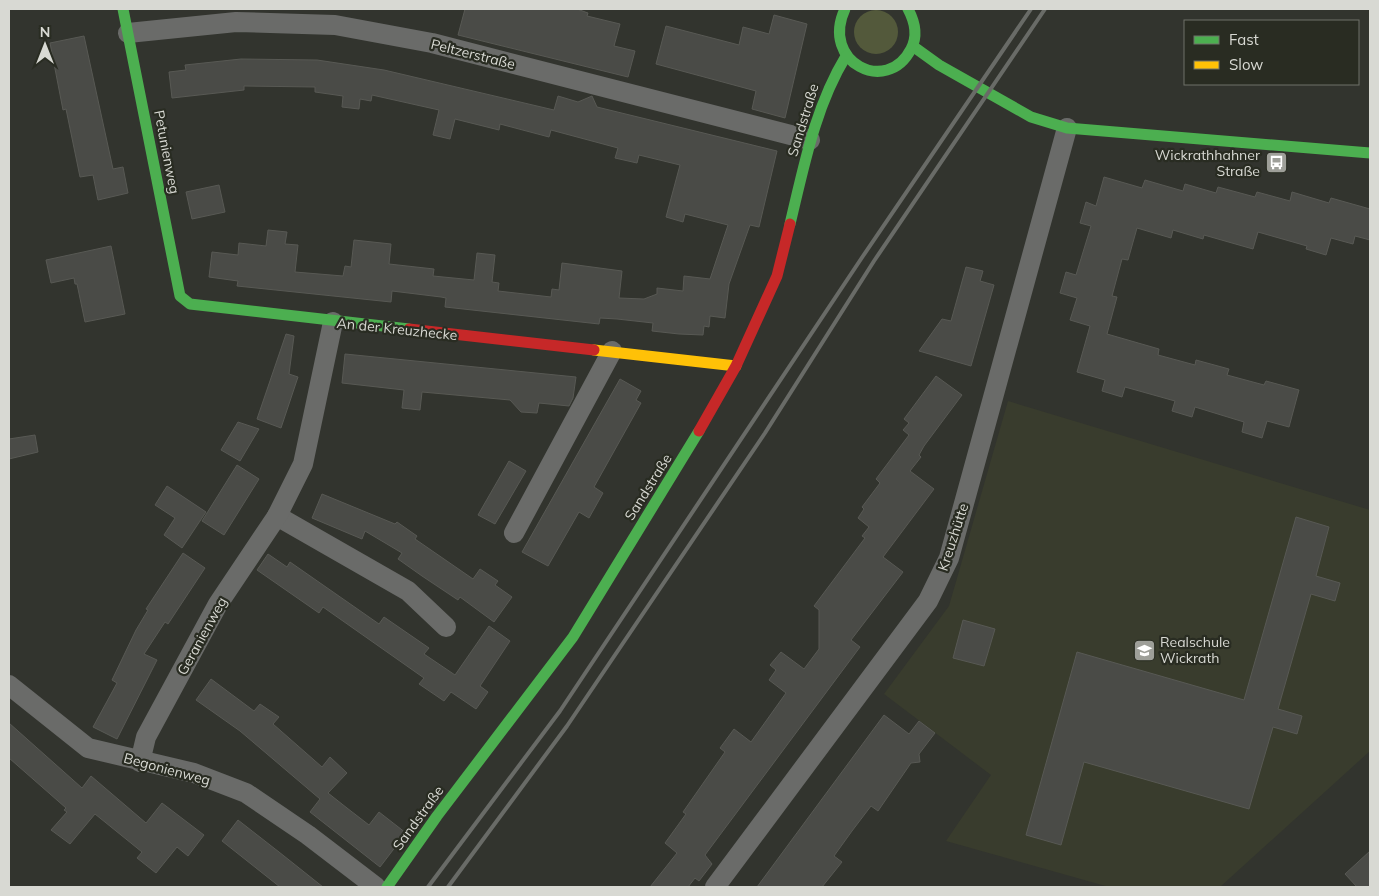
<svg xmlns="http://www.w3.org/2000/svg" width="1379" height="896" font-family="Mulish,sans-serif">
  <rect width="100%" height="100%" fill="#32342e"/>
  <polygon fill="#393c2d" points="1008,401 1370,510 1370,751 1220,887 1109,887 946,841 991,775 884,694 949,606"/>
  <circle fill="#53593b" cx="876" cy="32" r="22"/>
  <g fill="#4a4b47" stroke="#585954">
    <polygon points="465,9 577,9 588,13 587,16 620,24 614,46 635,51 628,77 458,35"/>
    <polygon points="774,15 807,24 785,118 752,109 756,91 656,64 666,26 739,45 743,27 769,34"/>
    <polygon points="84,36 113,169 123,167 128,193 98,200 93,175 80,177 66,109 63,110 50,43"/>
    <polygon points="241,59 317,60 384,70 554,110 558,96 578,102 592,96 597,107 777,151 759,227 750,225 729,284 725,318 710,316 709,327 704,326 703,335 679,334 652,331 653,323 617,319 600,318 599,324 445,307 446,298 441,297 392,291 391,302 237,286 238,281 209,277 212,252 238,255 239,243 266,246 268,230 287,232 285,244 298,245 295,272 343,276 345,266 351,267 354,240 391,244 389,264 434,269 433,276 474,280 477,253 495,255 492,282 499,283 498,291 551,297 552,289 559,290 562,263 622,271 619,298 644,299 657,294 657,288 683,291 684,276 710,279 728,225 685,214 683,222 666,217 680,165 639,155 637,163 615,158 618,148 551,130 549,137 500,124 499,130 455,119 450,139 433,135 439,110 372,95 371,101 360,99 359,109 342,107 343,96 315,92 315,87 244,86 244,90 172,98 169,72 186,70 185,65"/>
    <polygon points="1104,177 1142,188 1145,180 1183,191 1185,184 1216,193 1218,187 1255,197 1257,192 1290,201 1292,192 1329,203 1331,198 1370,209 1370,240 1355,236 1353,244 1331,238 1326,255 1306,249 1307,246 1258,232 1253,249 1204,235 1203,239 1173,230 1171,238 1137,228 1128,260 1122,259 1112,296 1117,297 1107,334 1159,349 1158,355 1195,365 1196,360 1229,369 1227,375 1264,385 1266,381 1299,390 1289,427 1267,421 1262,438 1242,432 1244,422 1195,407 1192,417 1172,411 1175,401 1125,387 1122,397 1102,391 1105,380 1077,372 1090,326 1070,320 1077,298 1060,293 1066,272 1076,275 1091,226 1080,223 1086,202 1096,206"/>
    <polygon points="219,185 225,212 192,219 186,192"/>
    <polygon points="111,246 125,314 85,322 77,284 75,284 74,278 51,283 46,260"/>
    <polygon points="966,267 983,271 980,281 994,285 971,366 919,351 942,319 951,321"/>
    <polygon points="286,334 294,336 289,374 298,377 281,428 257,419"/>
    <polygon points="345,354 576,377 573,398 569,406 539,403 537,413 521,412 510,400 422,392 420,410 402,408 404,390 342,383"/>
    <polygon points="936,376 962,395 924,446 919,455 921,457 910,471 934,489 883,557 903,572 851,640 860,647 705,855 712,864 699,881 695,878 688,887 650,887 677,853 665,843 686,814 683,812 725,752 720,748 734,729 751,742 786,693 769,680 776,670 770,665 781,652 804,669 819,649 819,610 814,606 865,538 862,536 869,527 858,518 864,509 862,507 880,483 876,479 909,435 903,430 909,423 904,419"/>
    <polygon points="620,379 641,391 636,400 641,403 594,487 603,493 589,518 579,512 548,566 522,552"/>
    <polygon points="238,422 259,429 240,461 221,450"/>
    <polygon points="35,435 38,452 9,459 9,439"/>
    <polygon points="509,461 526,471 495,524 478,515"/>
    <polygon points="237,465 259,479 224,535 202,521"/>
    <polygon points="167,486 206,512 182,548 164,535 175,518 155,505"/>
    <polygon points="322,494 395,524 397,522 417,536 415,539 473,579 480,569 498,581 495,585 512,597 494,622 460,597 458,600 422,576 398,559 402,553 365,531 362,539 312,518"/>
    <polygon points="1296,517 1329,527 1316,576 1340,583 1335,601 1311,594 1278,709 1302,716 1297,734 1273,727 1249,809 1084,762 1061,845 1026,835 1077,652 1244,700"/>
    <polygon points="183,553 205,568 168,624 165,622 144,654 157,660 117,739 93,727 117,683 112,680 136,630 148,610 146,609"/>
    <polygon points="268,554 287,567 290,562 379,624 384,617 429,648 424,654 455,675 489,626 510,641 480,686 488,692 476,709 451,692 444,701 419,684 424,678 323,607 319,613 257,570"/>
    <polygon points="963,620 995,629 984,666 953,658"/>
    <polygon points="211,679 254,711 260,704 279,717 273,724 322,767 330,757 347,773 328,793 347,808 369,825 379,812 406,833 380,867 310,812 320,799 240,731 196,700"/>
    <polygon points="884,715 909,734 919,721 935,733 919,754 920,762 911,763 878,811 871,806 852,831 834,856 842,862 822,887 757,887"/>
    <polygon points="9,723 82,788 91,776 146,823 162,803 204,835 188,856 177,847 156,873 137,858 142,852 95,814 70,844 51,830 67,812 64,810 66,808 9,758"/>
    <polygon points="238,820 279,852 323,887 280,887 222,841"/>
    <polygon points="1370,851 1370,887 1357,887 1345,874"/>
  </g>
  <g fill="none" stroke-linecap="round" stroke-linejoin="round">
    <g stroke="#6a6b69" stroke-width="20">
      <polyline points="128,33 236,22 335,25 432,43 810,140"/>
      <polyline points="277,516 408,591 446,627"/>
      <polyline points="514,533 612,351"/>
      <polyline points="9,685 88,748 194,773 246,793 308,835 376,887"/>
      <polyline points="140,762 146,737 218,604 277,516 303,464 333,322"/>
      <polyline points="715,887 928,601 949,558 1067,128"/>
    </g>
    <g stroke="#4caf50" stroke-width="11">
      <polyline points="123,9 180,296 190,304 409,329"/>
      <path d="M845,9C820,62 887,96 911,49C918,36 915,22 908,9"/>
      <polyline points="914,47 939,65 1031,117 1067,128 1370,153"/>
      <path d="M790,224C804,166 815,107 846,56"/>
      <polyline points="387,887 437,816 573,637 699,431"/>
    </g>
    <polyline stroke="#ffc107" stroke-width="11" points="594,350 736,366"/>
    <g stroke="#c62828" stroke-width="11">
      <polyline points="409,329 594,350"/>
      <polyline points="699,431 736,366 777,276 790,224"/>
    </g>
    <g stroke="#696b67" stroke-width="4">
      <polyline points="428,887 560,711 863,256 1031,9"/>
      <polyline points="448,887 567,726 765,433 874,261 1045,9"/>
    </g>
  </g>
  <defs>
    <symbol id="bus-square" viewBox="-11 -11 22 22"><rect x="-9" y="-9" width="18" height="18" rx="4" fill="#9e9f99" stroke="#292c22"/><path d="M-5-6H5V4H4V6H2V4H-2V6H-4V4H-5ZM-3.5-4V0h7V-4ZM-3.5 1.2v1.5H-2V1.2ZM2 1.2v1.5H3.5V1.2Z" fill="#fff"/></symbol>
    <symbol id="school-square" viewBox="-11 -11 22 22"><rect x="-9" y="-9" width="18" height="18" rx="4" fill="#9e9f99" stroke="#292c22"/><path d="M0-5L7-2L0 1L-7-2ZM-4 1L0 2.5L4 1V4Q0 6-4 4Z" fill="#fff"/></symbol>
  </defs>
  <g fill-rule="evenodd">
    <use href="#bus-square" x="1264" y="150" width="25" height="25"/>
    <use href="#school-square" x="1132" y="638" width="25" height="25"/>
  </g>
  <g text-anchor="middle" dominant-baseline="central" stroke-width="4.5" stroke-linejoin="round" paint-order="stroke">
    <g font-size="14" fill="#d8d9d3" stroke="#292c22">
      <text transform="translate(473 54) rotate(14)">Peltzerstraße</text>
      <text transform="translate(803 120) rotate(-73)">Sandstraße</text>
      <text transform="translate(167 152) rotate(79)">Petunienweg</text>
      <text transform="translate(397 329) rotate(6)">An der Kreuzhecke</text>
      <text transform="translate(648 487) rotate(-58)">Sandstraße</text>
      <text transform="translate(953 537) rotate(-72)">Kreuzhütte</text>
      <text transform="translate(202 636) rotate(-61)">Geranienweg</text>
      <text transform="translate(167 769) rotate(15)">Begonienweg</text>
      <text transform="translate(418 818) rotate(-54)">Sandstraße</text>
    </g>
    <g font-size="14" fill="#d8d9d3" stroke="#292c22" text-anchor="end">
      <text x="1260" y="155">Wickrathhahner<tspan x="1260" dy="16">Straße</tspan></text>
      <text x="1160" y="642" text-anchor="start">Realschule<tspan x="1160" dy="16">Wickrath</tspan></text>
    </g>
  </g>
  <rect width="1379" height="896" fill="none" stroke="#d8d9d3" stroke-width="20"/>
  <rect x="1184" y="20" width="175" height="65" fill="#292c22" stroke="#6f7169"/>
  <rect x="1194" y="36" width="25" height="8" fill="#4caf50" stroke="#6f7169"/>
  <text x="1229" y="45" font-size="15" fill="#d8d9d3">Fast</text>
  <rect x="1194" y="61" width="25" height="8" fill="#ffc107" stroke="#6f7169"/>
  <text x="1229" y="70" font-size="15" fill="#d8d9d3">Slow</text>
  <g transform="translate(45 45)" stroke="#292c22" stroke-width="4" paint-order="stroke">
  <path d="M0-4L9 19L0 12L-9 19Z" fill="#d8d9d3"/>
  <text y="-8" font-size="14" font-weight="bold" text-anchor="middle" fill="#d8d9d3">N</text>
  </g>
</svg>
